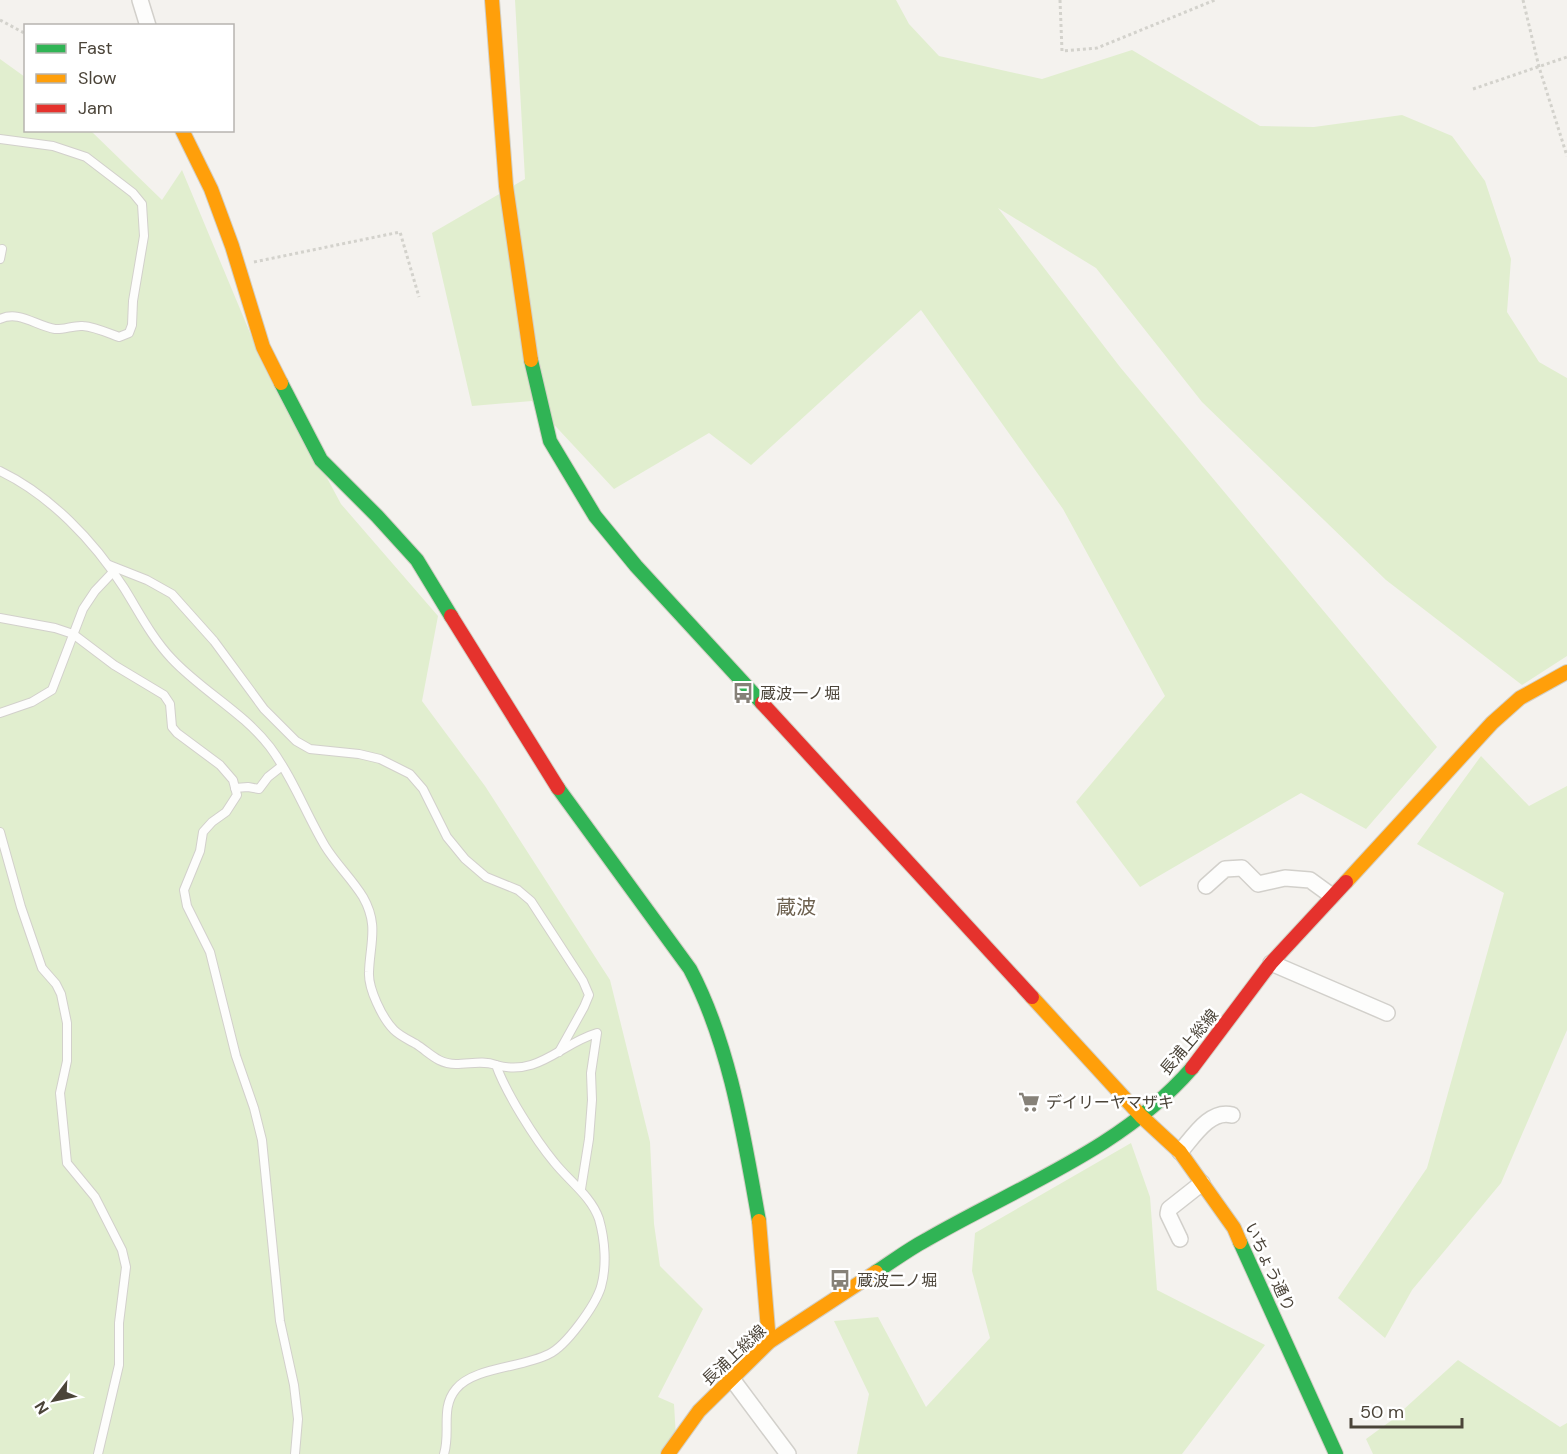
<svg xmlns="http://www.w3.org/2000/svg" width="1567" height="1454" font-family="'DM Sans','Noto Sans JP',sans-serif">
  <rect width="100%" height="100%" fill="#f4f2ee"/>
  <g fill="#e1eecf">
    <polygon points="515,0 896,0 909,24 939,56 1042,79 1132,50 1260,126 1314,127 1402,115 1452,136 1485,181 1511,259 1507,312 1539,362 1567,378 1567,656 1522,685 1386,580 1202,402 1096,268 998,208 1120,367 1437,747 1366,829 1301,793 1140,887 1076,802 1165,696 1063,509 921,310 751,465 709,433 614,489 532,401 472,406 432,233 525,179"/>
    <polygon points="0,59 25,77 26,130 91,131 162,200 182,170 253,340 341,504 438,616 422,701 485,786 610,980 650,1142 654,1224 660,1266 703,1309 658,1397 674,1404 677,1454 0,1454"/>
    <polygon points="1481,756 1529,806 1567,786 1567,1030 1501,1183 1412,1290 1385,1338 1338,1298 1427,1168 1504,893 1417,844"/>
    <polygon points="1131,1143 1150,1197 1157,1290 1265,1345 1182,1454 857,1454 869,1394 834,1321 878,1317 926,1407 990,1338 972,1271 975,1233"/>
    <polygon points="1458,1360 1560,1427 1567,1423 1567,1454 1373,1454 1366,1439 1392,1420"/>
  </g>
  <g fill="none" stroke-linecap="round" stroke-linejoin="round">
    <defs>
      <g id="lane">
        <path d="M0,139L53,146L86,157L133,193L142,204L144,236L133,301L132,325L129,333L119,337C108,333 95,327 83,326C74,325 63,330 55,329C36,326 19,310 0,319"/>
        <polyline points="0,259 2,249"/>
        <path d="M0,471C50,495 94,541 124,588C139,612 152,638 172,659C202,691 243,712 270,747C293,778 306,814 325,846C336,864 352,879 363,897C379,925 370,943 369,972C368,988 382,1018 394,1030C400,1036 409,1040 416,1044C430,1053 438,1064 456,1064C470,1064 483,1060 496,1065C506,1093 535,1139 554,1162C569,1181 591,1196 599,1219C605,1240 607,1266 601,1287C595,1306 566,1346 549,1354C522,1368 474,1367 456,1389C440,1408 451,1432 444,1454"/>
        <polyline points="109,565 147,580 172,594 214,641 264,709 296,741 310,749 359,754 380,759 410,774 423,789 447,837 465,859 486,877 518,890 531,901 583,981 589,995 584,1007 559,1052"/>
        <polyline points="0,618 55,628 73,634 114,665 164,695 170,704 172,727 177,733 220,765 233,780 237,795 226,812 212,822 203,832 200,851 184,890 187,906 210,952 236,1056 254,1108 262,1140 280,1321 294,1385 298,1419 295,1454"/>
        <polyline points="0,713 32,702 52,690 83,609 95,591 113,572"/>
        <polyline points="235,788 248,787 259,789 268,777 282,766"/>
        <polyline points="0,832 21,907 42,968 56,984 61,994 67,1023 67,1061 60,1093 67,1163 95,1197 122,1250 126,1267 119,1323 119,1365 98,1454"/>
        <path d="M496,1065C538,1077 560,1044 597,1033L591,1073L592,1100L589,1139L581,1189"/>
      </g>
      <g id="street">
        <polyline points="140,0 148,26"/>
        <polyline points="1206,886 1225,869 1242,868 1258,884 1285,878 1310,880 1332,896"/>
        <polyline points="1271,963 1387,1013"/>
        <path d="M1180,1152C1193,1137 1210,1109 1232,1115"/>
        <polyline points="1180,1239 1168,1214 1169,1209 1202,1183"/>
        <polyline points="732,1379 788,1454"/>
      </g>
      <g id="fast">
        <polyline points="531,360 550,441 595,516 636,566 762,703"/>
        <polyline points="281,383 321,460 377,516 417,560 451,616"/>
        <path d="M558,788L690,969C730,1045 744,1137 759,1221"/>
        <polyline points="1240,1242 1336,1454"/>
        <path d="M876,1272C893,1261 909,1249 926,1240C1017,1187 1122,1149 1192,1068"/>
      </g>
      <g id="slow">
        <polyline points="492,0 506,186 531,360"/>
        <polyline points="182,130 211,189 232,246 263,347 281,383"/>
        <polyline points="1346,882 1492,723 1520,698 1567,672"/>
        <polyline points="1032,997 1141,1116 1180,1152 1234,1228 1240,1242"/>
        <polyline points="759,1221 769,1342"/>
        <polyline points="668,1454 699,1411 769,1342 876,1272"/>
      </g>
      <g id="jam">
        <polyline points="451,616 558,788"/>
        <polyline points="762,703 1032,997"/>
        <polyline points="1192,1068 1271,963 1346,882"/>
      </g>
    </defs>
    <use href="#lane" stroke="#d2d0cb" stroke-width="10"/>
    <use href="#street" stroke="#d2d0cb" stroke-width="18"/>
    <use href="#fast" stroke="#d3cfc5" stroke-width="16"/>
    <use href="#slow" stroke="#d3cfc5" stroke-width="16"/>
    <use href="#jam" stroke="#d3cfc5" stroke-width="16"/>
    <g stroke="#d3d2cc" stroke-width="3" stroke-dasharray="3 3" stroke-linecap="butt">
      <polyline points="1060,0 1062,51 1097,48 1215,0"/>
      <polyline points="1523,0 1539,67 1567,156"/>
      <polyline points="0,20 26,34"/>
      <polyline points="1473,89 1567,57"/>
      <polyline points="254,262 400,232 419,297"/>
    </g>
    <use href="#lane" stroke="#fdfdfc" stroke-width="8"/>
    <use href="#street" stroke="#fdfdfc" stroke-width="15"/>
    <use href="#fast" stroke="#30b455" stroke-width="14"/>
    <use href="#slow" stroke="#ff9f0a" stroke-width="14"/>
    <use href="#jam" stroke="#e5322d" stroke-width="14"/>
  </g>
  <defs>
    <symbol id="bus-bare" viewBox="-9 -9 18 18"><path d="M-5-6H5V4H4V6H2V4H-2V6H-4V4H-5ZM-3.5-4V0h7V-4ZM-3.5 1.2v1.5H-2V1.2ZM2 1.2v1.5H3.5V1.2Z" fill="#868178" stroke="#fff" stroke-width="2.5" paint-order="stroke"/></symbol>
    <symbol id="supermarket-bare" viewBox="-9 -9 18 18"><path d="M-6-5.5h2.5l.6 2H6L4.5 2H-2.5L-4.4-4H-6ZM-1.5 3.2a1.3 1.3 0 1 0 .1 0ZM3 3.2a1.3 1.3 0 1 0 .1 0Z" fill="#868178" stroke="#fff" stroke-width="2.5" paint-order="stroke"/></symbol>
  </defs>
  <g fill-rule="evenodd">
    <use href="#bus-bare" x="728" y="678" width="30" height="30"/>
    <use href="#supermarket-bare" x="1014" y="1087" width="30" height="30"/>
    <use href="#bus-bare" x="825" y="1265" width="30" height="30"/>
  </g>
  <g text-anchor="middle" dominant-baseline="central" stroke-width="5" stroke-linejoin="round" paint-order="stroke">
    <g font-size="16" fill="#4b4439" stroke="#fff" text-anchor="start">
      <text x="760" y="693">蔵波一ノ堀</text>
      <text x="1046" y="1102">デイリーヤマザキ</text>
      <text x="857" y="1280">蔵波二ノ堀</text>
    </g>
    <g font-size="16" fill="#4b4439" stroke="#fff">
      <text transform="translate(1189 1042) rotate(-50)">長浦上総線</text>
      <text transform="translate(1270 1267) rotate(65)">いちょう通り</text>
      <text transform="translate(734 1355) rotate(-43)">長浦上総線</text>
    </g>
    <g font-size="20" fill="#6e6250" stroke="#fff">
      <text x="796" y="907">蔵波</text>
    </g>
  </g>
  <rect x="24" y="24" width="210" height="108" fill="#ffffff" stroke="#b7b4b0" stroke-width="1.5"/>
  <rect x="36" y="44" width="30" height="9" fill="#30b455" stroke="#b7b4b0" stroke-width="1.5"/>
  <text x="78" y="54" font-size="18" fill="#4b4439">Fast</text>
  <rect x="36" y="74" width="30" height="9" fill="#ff9f0a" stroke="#b7b4b0" stroke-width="1.5"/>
  <text x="78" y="84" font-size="18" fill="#4b4439">Slow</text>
  <rect x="36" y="104" width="30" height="9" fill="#e5322d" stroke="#b7b4b0" stroke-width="1.5"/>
  <text x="78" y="114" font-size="18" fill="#4b4439">Jam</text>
  <g transform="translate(54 1400) rotate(238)" stroke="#ffffff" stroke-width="4.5" paint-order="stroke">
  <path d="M0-4.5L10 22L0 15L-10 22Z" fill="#4b4439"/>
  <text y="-9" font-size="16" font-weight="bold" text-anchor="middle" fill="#4b4439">N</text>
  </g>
  <path d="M1351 1418v9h111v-9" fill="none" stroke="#4b4439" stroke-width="3"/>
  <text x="1360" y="1418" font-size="18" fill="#4b4439" stroke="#ffffff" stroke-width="4.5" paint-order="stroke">50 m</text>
</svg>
